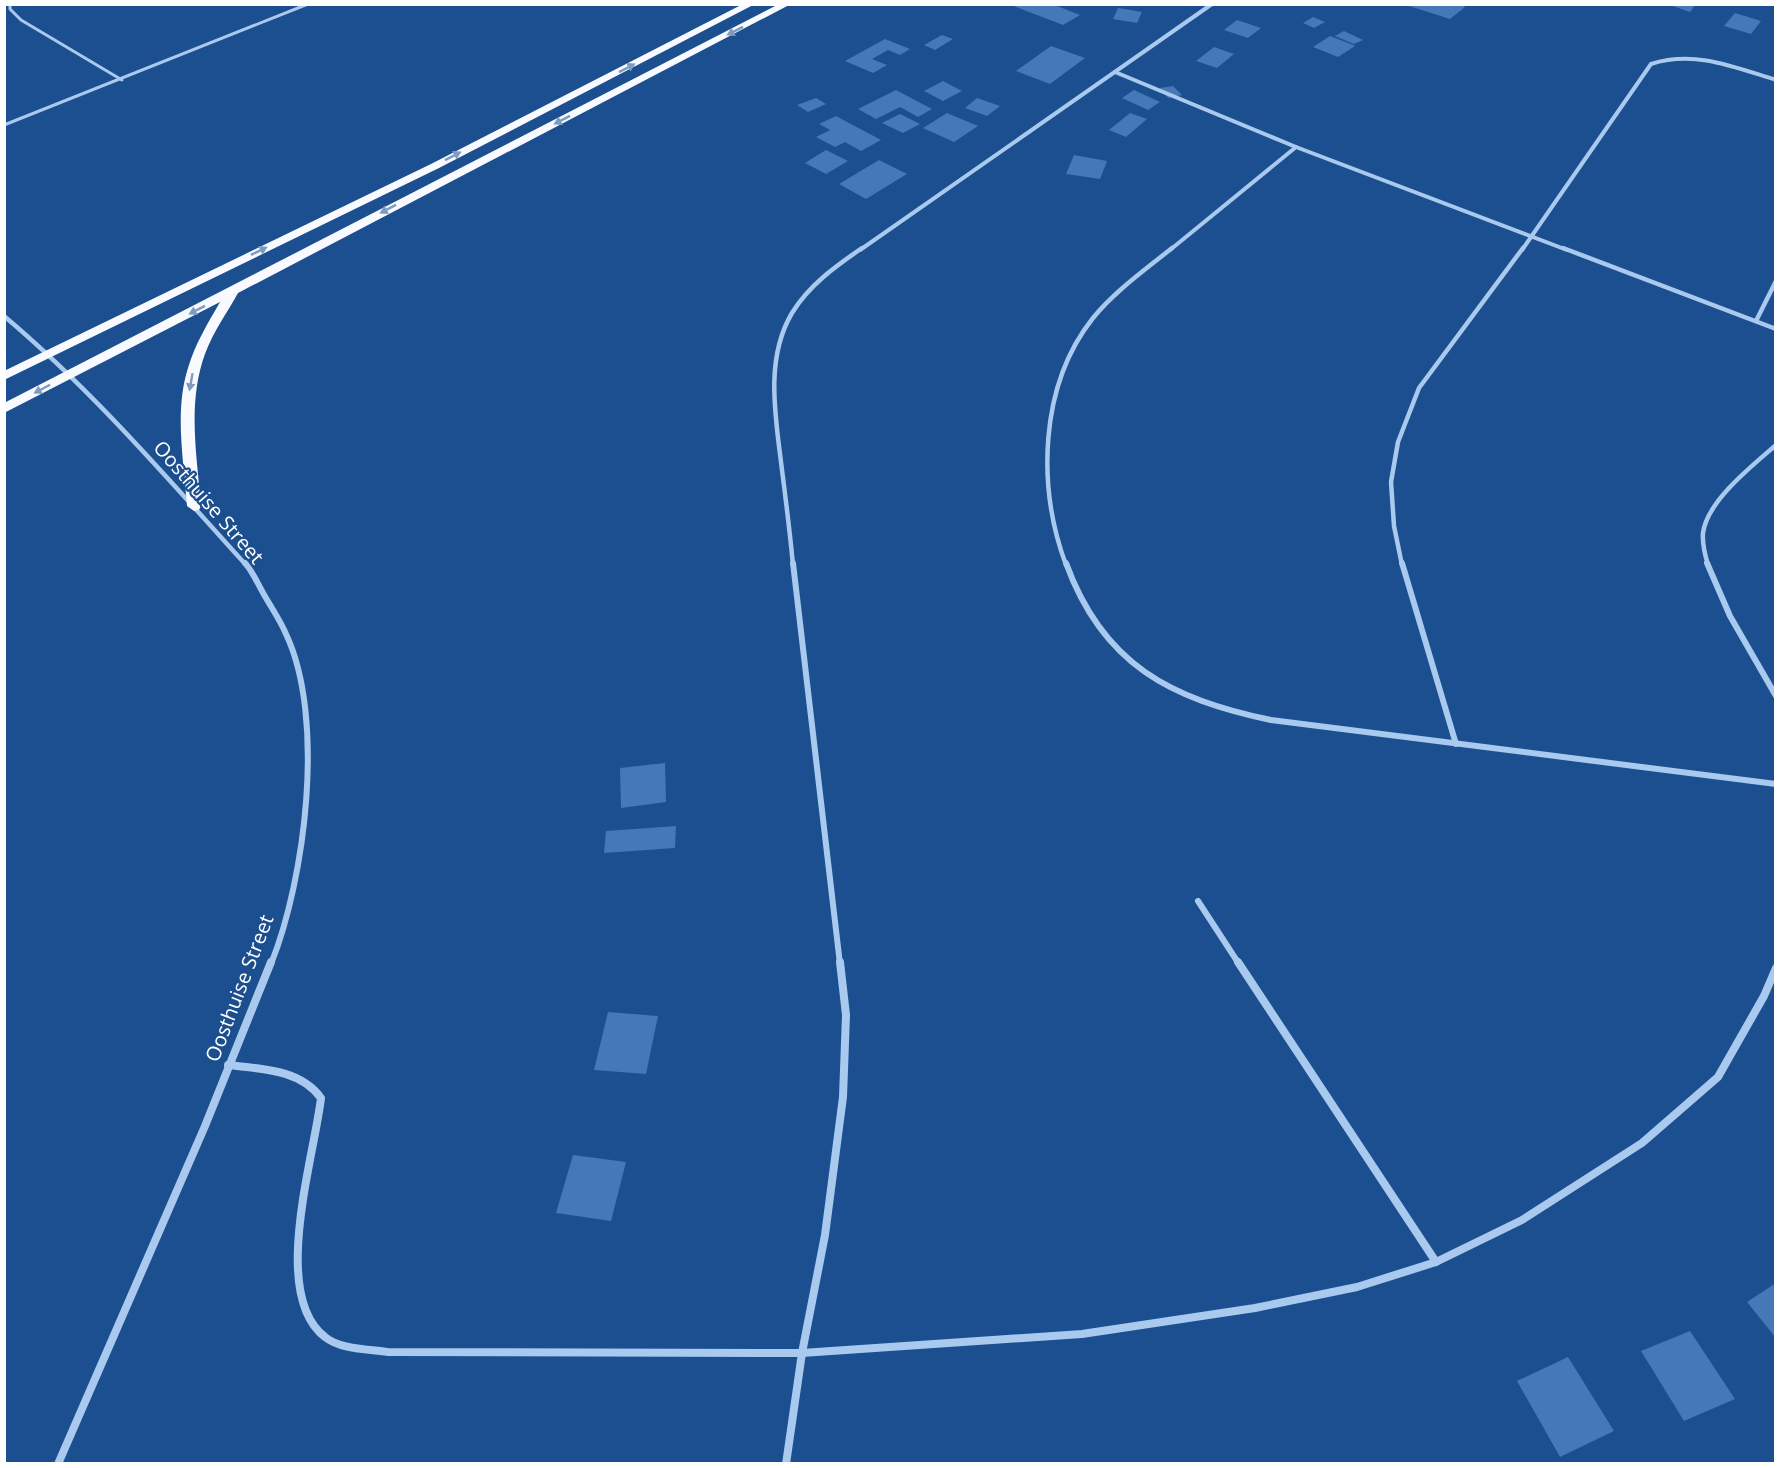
<svg xmlns="http://www.w3.org/2000/svg" width="1780" height="1468" font-family="'Open Sans',sans-serif">
  <rect width="100%" height="100%" fill="#1b4f8f"/>
  <g fill="#4478b7">
    <polygon points="1052,4 1080,15 1063,25 1011,5"/>
    <polygon points="1458,4 1465,7 1450,19 1406,5"/>
    <polygon points="1667,4 1696,4 1690,12"/>
    <polygon points="1118,8 1142,12 1137,23 1113,19"/>
    <polygon points="1735,13 1761,21 1751,34 1724,26"/>
    <polygon points="1313,17 1325,22 1314,28 1303,23"/>
    <polygon points="1237,20 1261,28 1248,38 1224,30"/>
    <polygon points="1344,31 1363,40 1354,44 1335,36"/>
    <polygon points="942,35 953,39 935,50 924,45"/>
    <polygon points="1330,36 1351,44 1355,46 1338,57 1313,47"/>
    <polygon points="885,39 910,49 900,55 888,50 872,59 887,65 873,73 845,61"/>
    <polygon points="1051,46 1085,58 1050,84 1016,71"/>
    <polygon points="1214,47 1234,54 1217,68 1196,61"/>
    <polygon points="943,81 962,91 943,101 924,91"/>
    <polygon points="1173,86 1182,95 1168,98 1160,88"/>
    <polygon points="896,90 932,109 918,117 900,107 876,119 858,109"/>
    <polygon points="1134,90 1160,102 1148,110 1122,98"/>
    <polygon points="816,98 826,104 808,112 797,105"/>
    <polygon points="977,98 1000,106 987,116 965,108"/>
    <polygon points="947,113 978,126 954,142 923,128"/>
    <polygon points="1130,113 1147,119 1126,137 1109,130"/>
    <polygon points="900,114 920,124 903,133 882,123"/>
    <polygon points="836,116 881,140 861,151 845,142 835,147 816,137 830,130 819,124"/>
    <polygon points="826,150 848,161 826,174 805,163"/>
    <polygon points="1074,155 1107,161 1100,179 1066,174"/>
    <polygon points="879,160 907,174 866,199 839,184"/>
    <polygon points="665,763 666,802 621,808 620,768"/>
    <polygon points="676,826 675,848 604,853 606,831"/>
    <polygon points="608,1012 658,1016 646,1074 594,1070"/>
    <polygon points="573,1155 626,1162 611,1221 556,1213"/>
    <polygon points="1776,1283 1776,1338 1747,1302"/>
    <polygon points="1690,1331 1735,1399 1684,1421 1641,1351"/>
    <polygon points="1568,1357 1614,1431 1560,1457 1517,1381"/>
  </g>
  <g fill="none" stroke-linecap="round" stroke-linejoin="round">
    <g stroke="#a9c9ee" stroke-width="3">
      <polyline points="10,4 10,9 21,20 122,80"/>
      <polyline points="4,125 308,4"/>
    </g>
    <g stroke="#a9c9ee" stroke-width="4">
      <polyline points="1115,72 1296,147 1567,250"/>
      <polyline points="860,250 1212,4"/>
      <polyline points="1170,250 1296,147"/>
      <path d="M1522,250L1651,64C1695,50 1734,67 1776,80"/>
    </g>
    <g stroke="#a9c9ee" stroke-width="4.5">
      <polyline points="1563,248 1776,329"/>
      <path d="M4,316C93,391 168,479 246,565"/>
      <polyline points="1756,321 1776,281"/>
      <path d="M793,565C790,533 786,501 782,470C776,419 764,360 792,313C809,285 836,266 862,248"/>
      <path d="M1066,565C1037,487 1039,386 1093,318C1115,291 1145,270 1172,248"/>
      <polyline points="1402,565 1394,526 1391,482 1398,442 1419,388 1523,248"/>
      <path d="M1708,565C1705,555 1702,544 1703,533C1707,501 1753,465 1776,445"/>
    </g>
    <g stroke="#a9c9ee" stroke-width="6">
      <path d="M245,563C254,573 259,587 266,598C273,610 281,622 286,634C326,719 305,879 271,964"/>
      <polyline points="793,563 840,964"/>
      <path d="M1066,563C1103,665 1171,699 1271,720L1776,784"/>
      <polyline points="1402,563 1456,744"/>
      <polyline points="1707,563 1730,616 1776,696"/>
      <polyline points="1198,901 1239,964"/>
    </g>
    <g stroke="#a9c9ee" stroke-width="8">
      <polyline points="1238,962 1436,1262"/>
      <path d="M228,1065C261,1069 300,1069 321,1098C314,1158 270,1295 325,1337C341,1350 369,1349 388,1352L802,1353L1082,1334L1255,1308L1357,1287L1436,1262L1522,1220L1642,1143L1718,1077L1764,996L1776,968"/>
      <polyline points="58,1464 205,1126 271,962"/>
      <polyline points="786,1464 802,1353 825,1235 843,1097 846,1015 840,962"/>
    </g>
    <g fill="#f8faff" fill-rule="evenodd">
      <polygon points="743,4 755,4 439,168 4,380 4,371 431,164"/>
      <path d="M779,4H791L238,293C227,313 213,332 205,354C187,403 197,456 201,506L199,510L194,511L187,506C184,461 174,412 188,368C195,344 208,323 220,302L4,413V403Z"/>
    </g>
  </g>
  <defs><path id="oneway-solid" d="M-6-.8H1V-3.2L6.5 0L1 3.2V.8H-6Z" transform="scale(1.5)"/></defs>
  <g fill="#7e9cc1">
    <use href="#oneway-solid" transform="translate(735 31) rotate(153)"/>
    <use href="#oneway-solid" transform="translate(627 68) rotate(-27)"/>
    <use href="#oneway-solid" transform="translate(562 120) rotate(153)"/>
    <use href="#oneway-solid" transform="translate(453 156) rotate(-27)"/>
    <use href="#oneway-solid" transform="translate(388 209) rotate(153)"/>
    <use href="#oneway-solid" transform="translate(259 251) rotate(-26)"/>
    <use href="#oneway-solid" transform="translate(197 310) rotate(153)"/>
    <use href="#oneway-solid" transform="translate(191 382) rotate(100)"/>
    <use href="#oneway-solid" transform="translate(42 389) rotate(152)"/>
  </g>
  <g text-anchor="middle" dominant-baseline="central" stroke-width="4.5" stroke-linejoin="round" paint-order="stroke">
    <g font-size="20" fill="#fff" stroke="#1b4f8f">
      <text transform="translate(209 502) rotate(49)">Oosthuise Street</text>
      <text transform="translate(239 988) rotate(-69)">Oosthuise Street</text>
    </g>
  </g>
  <rect width="1780" height="1468" fill="none" stroke="#ffffff" stroke-width="12"/>
</svg>
